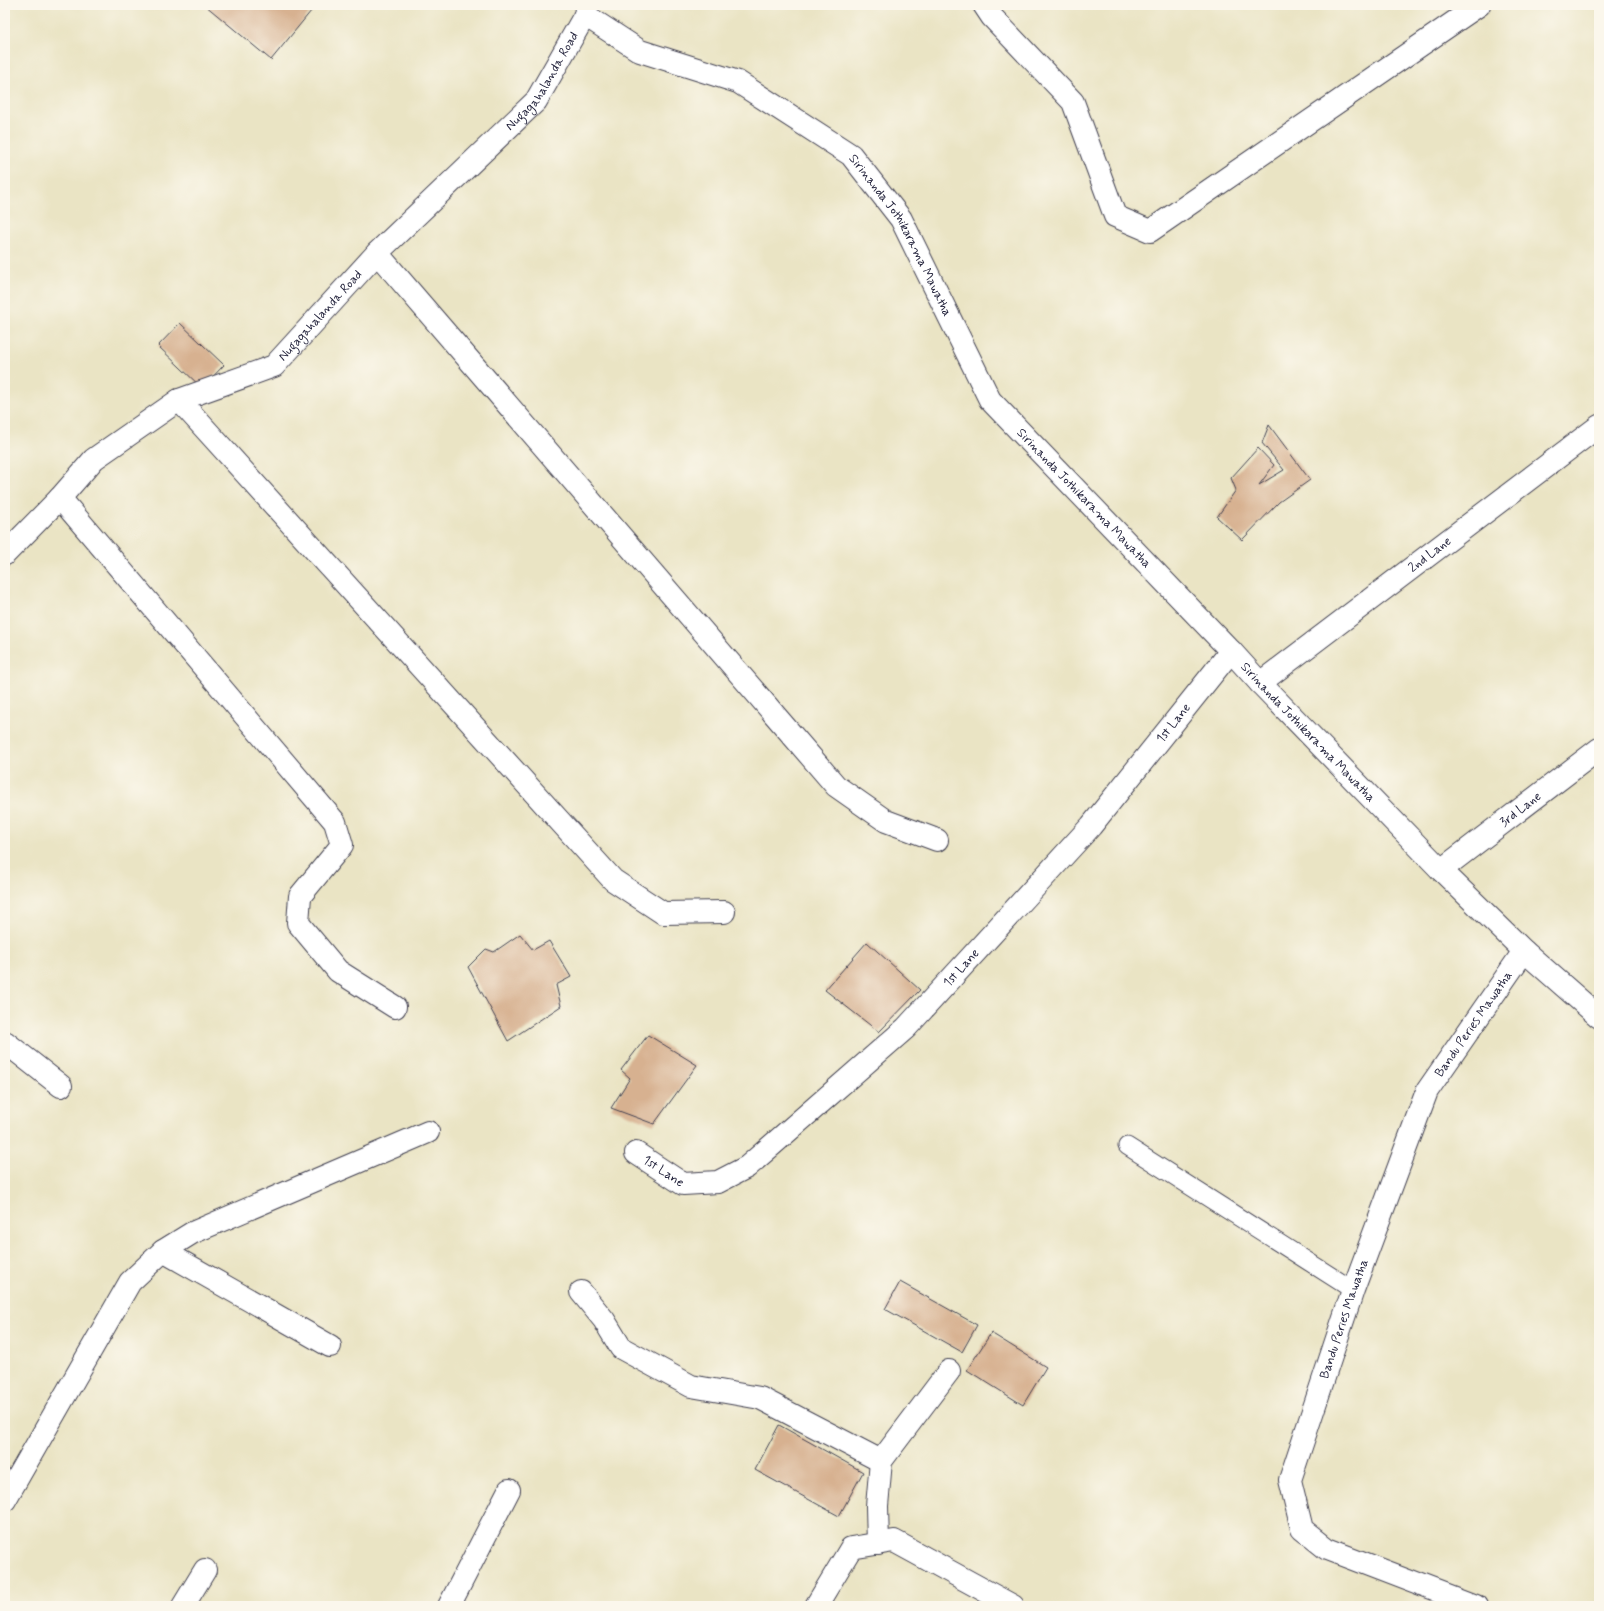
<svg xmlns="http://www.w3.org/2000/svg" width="1604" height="1611" font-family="Mynerve,sans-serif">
  <rect width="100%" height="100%" fill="#fbf7ec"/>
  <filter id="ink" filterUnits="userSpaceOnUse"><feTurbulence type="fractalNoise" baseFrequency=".025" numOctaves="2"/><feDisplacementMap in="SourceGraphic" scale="8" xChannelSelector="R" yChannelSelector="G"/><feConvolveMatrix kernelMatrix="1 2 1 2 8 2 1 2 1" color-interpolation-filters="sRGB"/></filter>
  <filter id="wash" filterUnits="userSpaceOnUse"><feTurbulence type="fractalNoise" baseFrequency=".012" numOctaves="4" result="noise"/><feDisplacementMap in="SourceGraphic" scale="16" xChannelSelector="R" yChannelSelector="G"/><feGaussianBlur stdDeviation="0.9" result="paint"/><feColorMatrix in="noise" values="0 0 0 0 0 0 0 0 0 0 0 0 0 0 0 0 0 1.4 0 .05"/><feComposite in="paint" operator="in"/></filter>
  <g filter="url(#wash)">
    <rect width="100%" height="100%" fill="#eae4c4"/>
    <g id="blocks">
      <g fill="#d7b190">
        <polygon points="205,5 316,5 271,60"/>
        <polygon points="180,323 224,365 202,388 158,346"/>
        <polygon points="1269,425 1310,480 1279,502 1242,540 1217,517 1236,490 1231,478 1258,448 1274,465 1259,485 1284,470 1262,443"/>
        <polygon points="520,934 533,950 549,941 571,977 556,985 561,1006 508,1041 468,967 486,949 494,952"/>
        <polygon points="867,942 920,990 879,1032 825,990"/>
        <polygon points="648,1035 697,1065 654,1124 611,1108 630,1078 621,1070"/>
        <polygon points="900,1282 977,1325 962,1352 885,1309"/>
        <polygon points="991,1333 1046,1367 1023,1405 967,1370"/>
        <polygon points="779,1425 863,1472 839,1516 755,1470"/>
      </g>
    </g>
  </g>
  <g filter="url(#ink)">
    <use href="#blocks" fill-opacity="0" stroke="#403f50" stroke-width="1"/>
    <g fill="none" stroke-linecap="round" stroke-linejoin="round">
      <defs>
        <polyline id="lane" points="1127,1146 1353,1290"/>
        <g id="street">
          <path id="s1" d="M587,5L585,15L640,51L738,82L851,155L901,219L990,400L1231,651L1260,683L1441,870L1524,951L1599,1017"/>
          <polyline points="984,5 992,17 1073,102 1115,216 1150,231 1479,5"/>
          <polyline points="377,253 836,786 886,821 937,840"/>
          <polyline points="179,400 613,880 663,913 724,912"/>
          <polyline points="60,498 335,822 342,845 300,896 298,923 338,971 395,1007"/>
          <path id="s2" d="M5,554L60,498L94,459L179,400L274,366L377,253L536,101L585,15"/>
          <path id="s3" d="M1260,683L1599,426"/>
          <path id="s4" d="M1441,870L1599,749"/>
          <polyline points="5,1042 61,1086"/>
          <path id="s5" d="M636,1153L683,1184L718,1182L747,1167L906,1028L1091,826L1231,651"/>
          <polyline points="163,1251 330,1346"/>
          <polyline points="581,1292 604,1320 621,1348 691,1386 760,1398 881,1461"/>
          <polyline points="5,1500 130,1282 163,1251 192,1233 428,1132"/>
          <polyline points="878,1544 877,1506 881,1461 949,1371"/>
          <polyline points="183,1606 205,1570"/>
          <polyline points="449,1606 509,1490"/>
          <polyline points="816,1606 851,1548 894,1541 1013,1606"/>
          <path id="s6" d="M1476,1606L1327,1549L1302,1529L1290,1480L1353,1290L1427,1091L1524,951"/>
        </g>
      </defs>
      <use href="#lane" stroke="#403f50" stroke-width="19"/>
      <use href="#street" stroke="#403f50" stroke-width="24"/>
      <use href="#lane" stroke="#fff" stroke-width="17"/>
      <use href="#street" stroke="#fff" stroke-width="22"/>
    </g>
  </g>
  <g text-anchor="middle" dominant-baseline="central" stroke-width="4" stroke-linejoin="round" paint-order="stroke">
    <g font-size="13" fill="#22223b" stroke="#fbf7ec">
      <text stroke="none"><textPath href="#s2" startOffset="727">Nugagahalanda Road</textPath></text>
      <text stroke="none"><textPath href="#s1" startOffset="408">Sirinanda Jothikarama Mawatha</textPath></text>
      <text stroke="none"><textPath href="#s2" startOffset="403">Nugagahalanda Road</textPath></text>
      <text stroke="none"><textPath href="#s1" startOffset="732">Sirinanda Jothikarama Mawatha</textPath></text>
      <text stroke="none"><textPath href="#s3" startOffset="213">2nd Lane</textPath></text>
      <text stroke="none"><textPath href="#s5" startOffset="741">1st Lane</textPath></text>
      <text stroke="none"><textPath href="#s1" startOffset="1056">Sirinanda Jothikarama Mawatha</textPath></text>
      <text stroke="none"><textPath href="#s4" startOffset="100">3rd Lane</textPath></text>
      <text stroke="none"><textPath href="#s5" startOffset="417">1st Lane</textPath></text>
      <text stroke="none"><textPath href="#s6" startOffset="736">Bandu Peries Mawatha</textPath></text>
      <text stroke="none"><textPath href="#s5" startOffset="33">1st Lane</textPath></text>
      <text stroke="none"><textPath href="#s6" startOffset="412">Bandu Peries Mawatha</textPath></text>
    </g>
  </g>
  <rect width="1604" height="1611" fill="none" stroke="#fbf7ec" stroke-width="20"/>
</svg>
